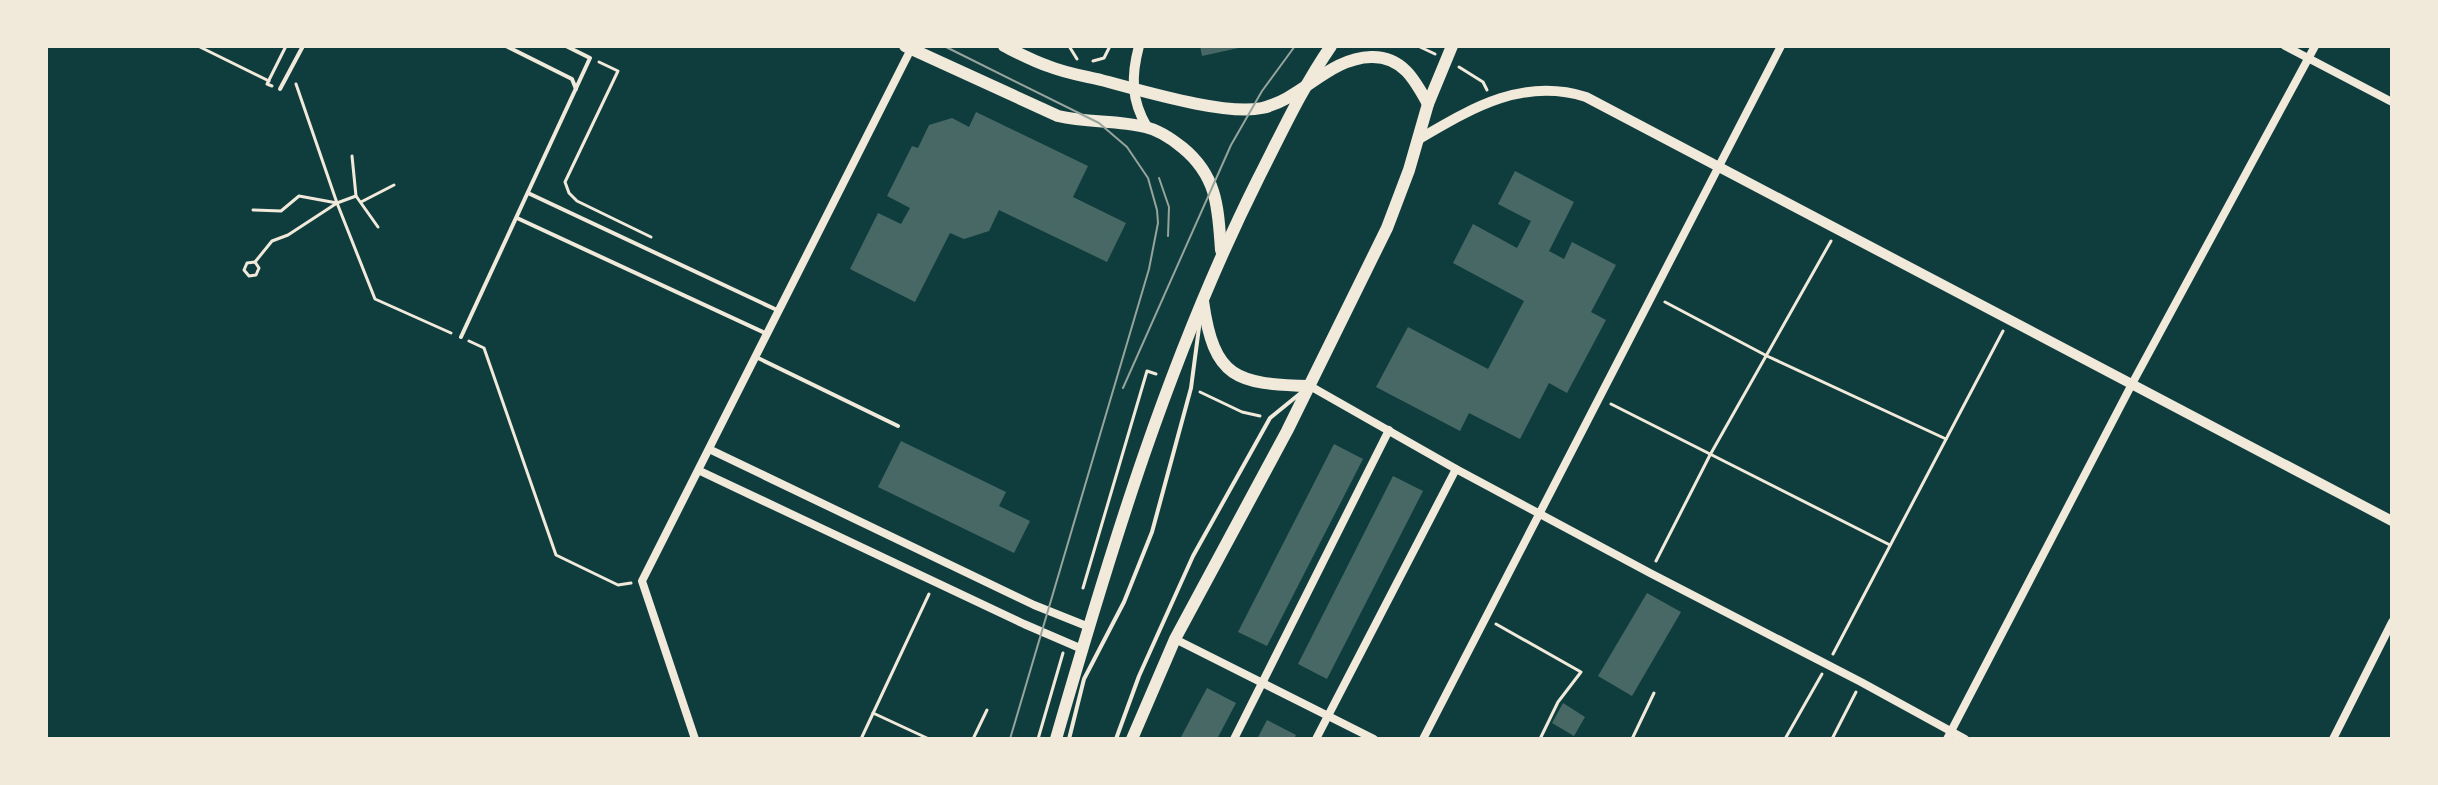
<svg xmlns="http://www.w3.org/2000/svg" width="2438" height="785" font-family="'Titillium Web',sans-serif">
  <rect width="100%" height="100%" fill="#0f3d3e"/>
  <g fill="#486865">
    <polygon points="1200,46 1243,46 1243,47 1202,56"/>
    <polygon points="976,112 1088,166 1073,197 1126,223 1107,262 999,210 989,231 964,239 950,233 915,302 850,269 878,213 901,224 910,208 887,196 912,146 918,148 929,125 952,118 969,127"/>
    <polygon points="1515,171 1574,202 1549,251 1564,259 1572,242 1616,265 1591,312 1606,320 1567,393 1549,383 1520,439 1469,413 1460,431 1376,387 1408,327 1488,369 1524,301 1453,263 1473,224 1517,248 1531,221 1498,204"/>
    <polygon points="901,441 1006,492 999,506 1030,521 1014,553 878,487"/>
    <polygon points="1334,444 1363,459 1267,646 1238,632"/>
    <polygon points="1393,476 1423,491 1327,679 1298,664"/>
    <polygon points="1647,593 1681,612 1632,696 1598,676"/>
    <polygon points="1207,688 1236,703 1217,739 1180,739"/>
    <polygon points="1563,703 1585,717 1574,736 1552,723"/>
    <polygon points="1267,720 1296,735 1294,739 1257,739"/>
  </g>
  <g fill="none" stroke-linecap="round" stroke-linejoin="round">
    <g stroke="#f1e9da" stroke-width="3">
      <polyline points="198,46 269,81"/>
      <polyline points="1069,46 1077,59"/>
      <polyline points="1418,46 1435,54"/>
      <polyline points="1093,61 1104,58 1110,46"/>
      <polyline points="599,62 618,71 565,182 569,193 577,201 651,237"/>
      <polyline points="1459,67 1483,82 1487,90"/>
      <polyline points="296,84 337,203 375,299 451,333"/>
      <polyline points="272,86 267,84 286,46"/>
      <polyline points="356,196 378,227"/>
      <polyline points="361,202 394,185"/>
      <polyline points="253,210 281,211 299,196 337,203"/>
      <polyline points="255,262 272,241 288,235 337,203 356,196 352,156"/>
      <polygon points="255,262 259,268 256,275 249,276 244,270 247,263"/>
      <polyline points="1665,302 1767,356 1946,439"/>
      <polyline points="469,341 484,348 556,555 618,585 631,583"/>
      <polyline points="1200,392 1242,412 1260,416"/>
      <polyline points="1611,404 1890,545"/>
      <polyline points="1656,561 1710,455 1831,241"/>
      <polyline points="1083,588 1147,371 1156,374"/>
      <polyline points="1496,624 1581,672 1558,702 1540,739"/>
      <polyline points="1833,654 2003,331"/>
      <polyline points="873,713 929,739"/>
      <polyline points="861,739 929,594"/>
      <polyline points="973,739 987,710"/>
      <polyline points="1038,739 1063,653"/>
      <polyline points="1632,739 1654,693"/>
      <polyline points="1785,739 1822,674"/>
      <polyline points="1832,739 1856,692"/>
    </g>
    <g stroke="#f1e9da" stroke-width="4">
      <polyline points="506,46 572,79 576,89"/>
      <polyline points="280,89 303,46"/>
      <polyline points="528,193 777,310"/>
      <polyline points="517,218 765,333"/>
      <polyline points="461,337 590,58 566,46"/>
      <polyline points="756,357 898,426"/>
      <polyline points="1069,739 1084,679 1124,602 1152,532 1191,388 1200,320"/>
      <polyline points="1116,739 1139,676 1193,556 1270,418 1302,392"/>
    </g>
    <g stroke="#f1e9da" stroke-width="8">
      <polyline points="2285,46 2392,102"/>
      <polyline points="1310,386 1456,469 1650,573 1861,682 1965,739"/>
      <polyline points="711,450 1034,605 1089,627"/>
      <polyline points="700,471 1024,624 1082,649"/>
      <polyline points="1175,639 1374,739"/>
      <polyline points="695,739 642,581 911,49"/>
      <polyline points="1234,739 1389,430"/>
      <polyline points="1316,739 1456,469"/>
      <polyline points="1423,739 1781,46"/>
      <polyline points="1947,739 2133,382 2315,46"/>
      <polyline points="2333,739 2392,622"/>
    </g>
    <g stroke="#f1e9da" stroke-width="10">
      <path d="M1139,46C1131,76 1131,100 1147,127"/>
      <path d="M1419,139C1472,108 1523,77 1586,97L2392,521"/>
    </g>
    <g stroke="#f1e9da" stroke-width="12">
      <path d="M905,46L1058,116C1087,123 1117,120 1145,127C1159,130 1172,139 1183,148C1218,177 1218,209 1221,250"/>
      <path d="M1004,46C1018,53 1033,61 1048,66C1065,73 1084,76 1101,80C1140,90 1225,116 1262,108C1302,99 1329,58 1371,57C1402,56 1415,80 1428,104"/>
      <path d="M1203,301C1214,379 1236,384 1310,386"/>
      <path d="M1056,739C1111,548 1169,357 1258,179C1281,134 1302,88 1331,46"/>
      <polyline points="1132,739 1175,639 1287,431 1387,228 1409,170 1428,104 1452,46"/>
    </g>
    <g stroke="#97a49c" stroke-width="2">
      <polyline points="944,46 1099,123 1127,147 1148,178 1157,210 1158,223 1149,269 1010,739"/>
      <polyline points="1159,178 1169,207 1168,236"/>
      <polyline points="1123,388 1231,145 1262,91 1295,46"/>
    </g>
  </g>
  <rect width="2438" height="785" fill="none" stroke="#f1e9da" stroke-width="96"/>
</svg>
